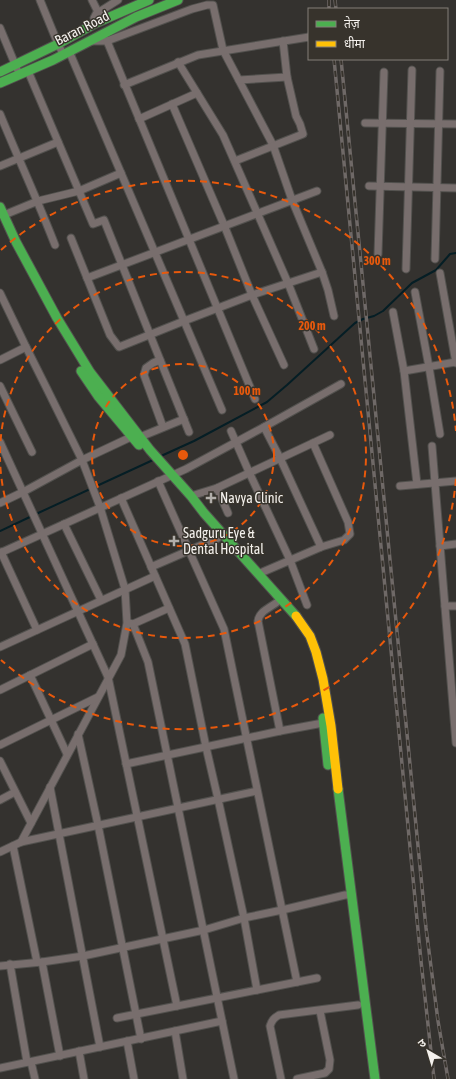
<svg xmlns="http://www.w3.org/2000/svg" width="456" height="1079" font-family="'Asap Condensed','Noto Sans Devanagari',sans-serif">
  <rect width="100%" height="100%" fill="#34322f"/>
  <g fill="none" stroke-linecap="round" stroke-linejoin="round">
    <g stroke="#051e25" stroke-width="2">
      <polyline points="161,456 194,441 267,402 287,385 355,323 363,319 374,316 383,311 412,283 436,270 450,254 456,253"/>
      <polyline points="36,514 153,460"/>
      <polyline points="0,531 32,516"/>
    </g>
    <defs>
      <g id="street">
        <polyline points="40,0 58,44 63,54"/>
        <polyline points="92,0 98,12"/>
        <polyline points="96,23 94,18 96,14 118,0"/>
        <polyline points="0,28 17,69"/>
        <polyline points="92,41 107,41 192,9 207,5 213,5 223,50 273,145 292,200 322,272 328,290 334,316"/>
        <polyline points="107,41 255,399"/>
        <polyline points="69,51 222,410"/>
        <polyline points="178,62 223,135 288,283 314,349"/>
        <polyline points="28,71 93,224 104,220 189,432"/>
        <polyline points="239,80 287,77"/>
        <polyline points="124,85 198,55 309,37"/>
        <polyline points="172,104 224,225 252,295 284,365"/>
        <path d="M0,114C18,158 38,201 55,245"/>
        <polyline points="139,119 197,93"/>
        <polyline points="365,123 456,124"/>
        <polyline points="235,161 303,134 300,124 296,116 287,77 283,41"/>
        <polyline points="0,166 58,142"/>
        <polyline points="369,186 456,188"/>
        <polyline points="4,215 38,201 79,191 121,173"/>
        <polyline points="71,238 110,335 119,347 184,321 252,295 322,272"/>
        <polyline points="378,254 384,72"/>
        <polyline points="435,259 440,71"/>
        <polyline points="406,269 412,70"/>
        <polyline points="440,273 456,363"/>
        <polyline points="87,278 317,191"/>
        <polyline points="415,292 429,367 440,434"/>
        <polyline points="0,293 26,347 47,389 82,460 100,507 125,589 127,623 121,655 21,842"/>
        <polyline points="393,312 404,371 417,484"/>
        <polyline points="0,360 26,347"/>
        <polyline points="160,360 153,363 146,368 144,375 163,427"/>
        <polyline points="404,371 456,362"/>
        <polyline points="0,386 32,452"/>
        <polyline points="264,427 280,458 321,547"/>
        <polyline points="231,431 249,472 290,560 307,605"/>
        <polyline points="140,437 184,419"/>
        <polyline points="0,442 108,677 177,1006"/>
        <polyline points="432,446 456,743"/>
        <polyline points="158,481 224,629 297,982"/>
        <polyline points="400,486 456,481"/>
        <polyline points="217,488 228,513"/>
        <polyline points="191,496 217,488 330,435"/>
        <polyline points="121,498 185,644 206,747 218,799 244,918 257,990"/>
        <polyline points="0,503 23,492 82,460 131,437"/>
        <polyline points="64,524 101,600"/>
        <polyline points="440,546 456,544"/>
        <polyline points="1,552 37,630"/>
        <polyline points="0,553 186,469 264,427 341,384"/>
        <polyline points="151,567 218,538"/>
        <polyline points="258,574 321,547 344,540 350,534 348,522 313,443"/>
        <path d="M276,603C269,608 259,612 258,621L280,731"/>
        <polyline points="445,606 456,606"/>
        <polyline points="129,623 133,624 169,608"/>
        <polyline points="133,624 148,662 234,1079"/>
        <polyline points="0,647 155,576"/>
        <polyline points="30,675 67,754"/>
        <polyline points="0,690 93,644"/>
        <polyline points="78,734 98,825 141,1039"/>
        <polyline points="0,745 98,697"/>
        <polyline points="0,761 31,823"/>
        <polyline points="126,764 280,731 323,723"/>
        <polyline points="50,787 100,1047"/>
        <polyline points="0,800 15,792"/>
        <polyline points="13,846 37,962"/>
        <polyline points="0,852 21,842 257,791"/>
        <polyline points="42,962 60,1056"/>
        <polyline points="10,964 27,1062"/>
        <polyline points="0,966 42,962 83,956 204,930 244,918 282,910 345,895 352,895"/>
        <polyline points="117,1018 317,978"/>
        <polyline points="175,1031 183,1079"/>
        <polyline points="127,1041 134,1079"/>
        <polyline points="79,1051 84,1079"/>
        <polyline points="31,1062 35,1079"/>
        <polyline points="0,1068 222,1021"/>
        <path d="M281,1079L270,1026C272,1020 274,1018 279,1015L358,1005"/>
        <polyline points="297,1079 325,1073 329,1069 330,1060 320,1011"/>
      </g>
      <g id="fast">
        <polyline points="0,72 58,44 96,23 149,0"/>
        <polyline points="0,83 53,60 136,17 178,0"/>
        <polyline points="0,207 16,242 57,318 90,372 150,450 191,496 204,513 296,616"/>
        <polyline points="81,371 98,396 139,445"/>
        <polyline points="323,718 328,765"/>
        <polyline points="338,789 375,1079"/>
      </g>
      <polyline id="slow" points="296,616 310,636 316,652 323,679 331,726 338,789"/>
    </defs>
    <use href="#street" stroke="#52514e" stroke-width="9"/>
    <use href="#fast" stroke="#52514e" stroke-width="11"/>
    <use href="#slow" stroke="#52514e" stroke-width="11"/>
    <use href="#street" stroke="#786e6d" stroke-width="7"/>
    <use href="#fast" stroke="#4caf50" stroke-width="9"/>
    <use href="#slow" stroke="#ffc107" stroke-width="9"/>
    <defs>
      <g id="rail">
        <polyline points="329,0 329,9"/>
        <polyline points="335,0 336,9"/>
        <polyline points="334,59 421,961 434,1079"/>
        <polyline points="341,59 426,928 438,1021 448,1079"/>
      </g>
    </defs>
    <use href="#rail" stroke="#6f6967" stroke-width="3.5"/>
    <use href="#rail" stroke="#37332c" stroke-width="2" stroke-dasharray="6" stroke-linecap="butt"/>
  </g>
  <g fill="none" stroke="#e8590c" stroke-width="2" stroke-dasharray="7 5">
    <circle cx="183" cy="455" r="91"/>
    <path d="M0 453A183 183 0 1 1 0 457"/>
    <path d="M456 479A274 274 0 0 1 1 660M1 250A274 274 0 0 1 456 431"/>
  </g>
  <g fill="#b1aeaa" stroke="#37332c" stroke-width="1.5">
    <path d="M209 492h4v4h4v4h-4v4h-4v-4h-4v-4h4z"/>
    <path d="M172 535h4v4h4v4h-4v4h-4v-4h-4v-4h4z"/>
  </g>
  <g text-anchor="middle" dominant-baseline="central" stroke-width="3" stroke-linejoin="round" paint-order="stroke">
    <g font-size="14" fill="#f4f1ed" stroke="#37332c">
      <text transform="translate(82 28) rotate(-27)">Baran Road</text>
    </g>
    <g font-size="14" fill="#f4f1ed" stroke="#37332c" text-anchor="start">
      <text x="220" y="498">Navya Clinic</text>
      <text x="183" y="533">Sadguru Eye &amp;<tspan x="183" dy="16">Dental Hospital</tspan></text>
    </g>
  </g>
  <circle cx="183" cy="455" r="6" fill="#e8590c" stroke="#37332c" stroke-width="2"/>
  <g font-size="12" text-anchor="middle" font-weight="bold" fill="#e8590c" stroke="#37332c" stroke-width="3" stroke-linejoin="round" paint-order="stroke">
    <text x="377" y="265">300 m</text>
    <text x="312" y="330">200 m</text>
    <text x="247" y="395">100 m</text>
  </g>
  <rect x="308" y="8" width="140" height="52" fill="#37332c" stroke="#837f79"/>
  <rect x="316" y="21" width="20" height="6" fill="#4caf50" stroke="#837f79"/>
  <text x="344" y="28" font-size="12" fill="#f4f1ed">तेज़</text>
  <rect x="316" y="41" width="20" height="6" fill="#ffc107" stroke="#837f79"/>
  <text x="344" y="48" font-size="12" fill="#f4f1ed">धीमा</text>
  <g transform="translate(428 1051) rotate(322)" stroke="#37332c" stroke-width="3" paint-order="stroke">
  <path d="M0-3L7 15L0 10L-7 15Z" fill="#f4f1ed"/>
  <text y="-6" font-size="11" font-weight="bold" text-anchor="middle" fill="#f4f1ed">उ</text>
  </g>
</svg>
